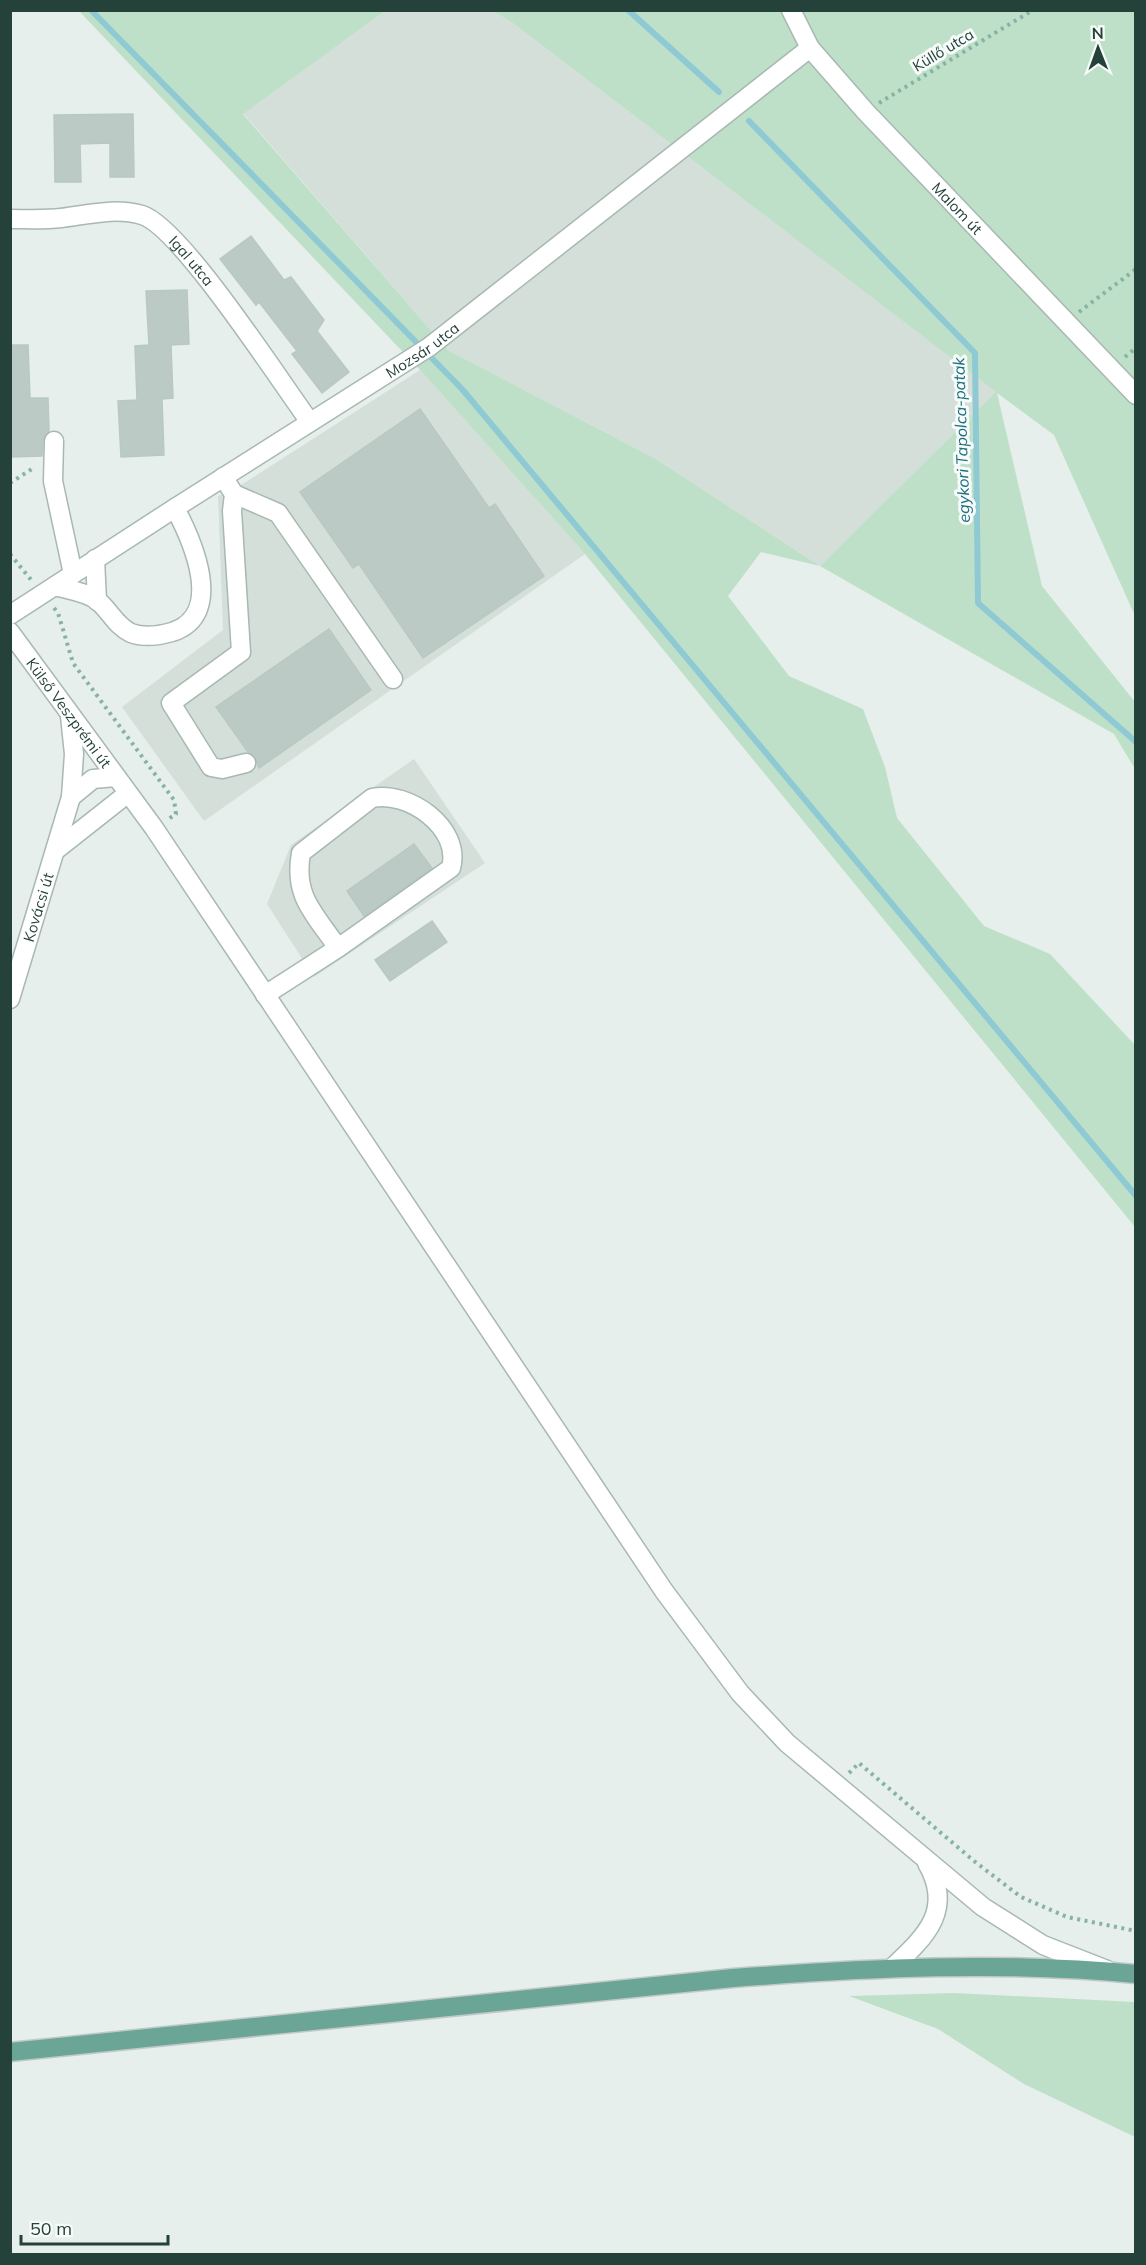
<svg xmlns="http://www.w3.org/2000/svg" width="1146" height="2265" font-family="Mulish,sans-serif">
  <rect width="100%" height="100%" fill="#e6efeb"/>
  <g fill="#d4dfda">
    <polygon points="385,11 493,11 514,24 997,392 820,566 656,459 448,350 243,113"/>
    <polygon points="420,370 585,554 204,821 122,707 223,630 218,496 238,487"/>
    <polygon points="414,759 485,863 314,977 267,904 291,845"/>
  </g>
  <g fill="#bfe0c8">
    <polygon points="79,11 385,11 243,114 448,350 656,459 820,566 996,392 514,24 493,11 1135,11 1135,616 1054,435 997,393 1042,586 1135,702 1135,769 1114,734 820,566 761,552 728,596 789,676 863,709 885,767 897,818 984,926 1050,954 1135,1045 1135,1227 585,554 420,370"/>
    <polygon points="954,1993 1135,2002 1135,2137 1024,2084 938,2029 849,1996"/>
  </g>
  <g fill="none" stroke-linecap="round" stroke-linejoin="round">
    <g stroke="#8ec9d4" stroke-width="6">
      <polyline points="91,10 462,389 1136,1196"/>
      <polyline points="628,10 719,92"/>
      <polyline points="749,121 975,353 978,603 1136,742"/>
    </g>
  </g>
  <g fill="#bbcac4" stroke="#b8c9c2" stroke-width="1.5">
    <polygon points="133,114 134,177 110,177 110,143 80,144 81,182 55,182 54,115"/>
    <polygon points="251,236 284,280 291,277 324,320 317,331 349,372 322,393 292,354 297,351 259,302 256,305 220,259"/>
    <polygon points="187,290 189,344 171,345 173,398 162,399 164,455 121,457 118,401 137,400 135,346 149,345 146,291"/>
    <polygon points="10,345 28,345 30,398 48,398 49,431 43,440 42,456 10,457"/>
    <polygon points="420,409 489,508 495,504 544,576 423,658 359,564 353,568 300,492"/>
    <polygon points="329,629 371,690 259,768 254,756 248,752 216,707"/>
    <polygon points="414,844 432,868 364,916 347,891"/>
    <polygon points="432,921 447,942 390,981 375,960"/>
  </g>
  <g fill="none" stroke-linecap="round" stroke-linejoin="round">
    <defs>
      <g id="minor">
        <path id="s1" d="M791,10L810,48L865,111L1136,395"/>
        <path id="s2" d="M10,219C27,219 44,220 61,218C87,215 115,207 142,215C181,227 281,383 310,422"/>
        <polyline points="54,441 53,481 73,574"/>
        <polyline points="223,477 234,494 232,511 241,652 171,703 211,767 222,769 246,763"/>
        <polyline points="234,494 278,513 393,679"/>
        <polyline points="95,559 97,601"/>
        <path d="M55,586C68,590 87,592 98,601C110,611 116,626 131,633C144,638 158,636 172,632C226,615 192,540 175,508"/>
        <path id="s3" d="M10,615L175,508L429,347L810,48"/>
        <path id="s4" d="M10,632L154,828L664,1591L740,1693L787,1743L983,1907L1043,1945L1107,1970"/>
        <polyline points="71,797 93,779 116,777"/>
        <polyline points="56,850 127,794"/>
        <path d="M265,995L338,948L451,868C462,828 408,790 372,798L301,853C293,897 315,914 338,948"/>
        <path id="s5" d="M10,999L71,797L74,754L70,716"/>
        <path d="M893,1967C926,1936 954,1910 927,1863"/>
      </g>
      <path id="major" d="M10,2052L733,1978C867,1968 1001,1961 1136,1974"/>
    </defs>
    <use href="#minor" stroke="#a8b8b2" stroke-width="21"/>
    <use href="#major" stroke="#c2cac8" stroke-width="21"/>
    <g stroke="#86b3a5" stroke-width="4" stroke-dasharray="3 4.5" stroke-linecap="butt">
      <polyline points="879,103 1033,10"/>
      <polyline points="1079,312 1136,269"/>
      <polyline points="1125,357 1136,348"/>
      <polyline points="10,483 35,467"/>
      <polyline points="10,554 32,581"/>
      <polyline points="54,608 58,613 73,663 174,800 176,814 167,820"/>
      <polyline points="849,1773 859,1763 974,1861 1021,1897 1067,1917 1136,1931"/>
    </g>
    <use href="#minor" stroke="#fff" stroke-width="18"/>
    <use href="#major" stroke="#6aa596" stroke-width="18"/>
  </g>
  <g text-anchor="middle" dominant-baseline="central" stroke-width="6" stroke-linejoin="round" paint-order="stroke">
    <g font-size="15" fill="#24423a" stroke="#f7fbf9">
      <text transform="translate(943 50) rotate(-31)">Küllő utca</text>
      <text stroke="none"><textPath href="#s1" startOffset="260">Malom út</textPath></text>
      <text stroke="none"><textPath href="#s2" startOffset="201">Igal utca</textPath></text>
      <text stroke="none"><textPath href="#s3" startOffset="490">Mozsár utca</textPath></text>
      <text stroke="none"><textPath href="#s4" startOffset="100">Külső Veszprémi út</textPath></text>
      <text stroke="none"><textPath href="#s5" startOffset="96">Kovácsi út</textPath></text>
    </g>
    <g font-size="16" font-style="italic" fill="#1c6f80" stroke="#f7fbf9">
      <text transform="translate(961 440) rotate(-92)">egykori Tapolca-patak</text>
    </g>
  </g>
  <rect width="1146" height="2265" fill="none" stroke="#24423a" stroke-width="24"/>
  <g transform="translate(1098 48) rotate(359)" stroke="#f7fbf9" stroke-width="4.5" paint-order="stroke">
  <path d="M0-4.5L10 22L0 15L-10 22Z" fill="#24423a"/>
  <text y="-9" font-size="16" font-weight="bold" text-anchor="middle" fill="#24423a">N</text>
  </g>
  <path d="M21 2235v9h147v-9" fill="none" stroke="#24423a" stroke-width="3"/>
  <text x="30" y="2235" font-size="18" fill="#24423a" stroke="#f7fbf9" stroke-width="4.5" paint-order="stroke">50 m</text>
</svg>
